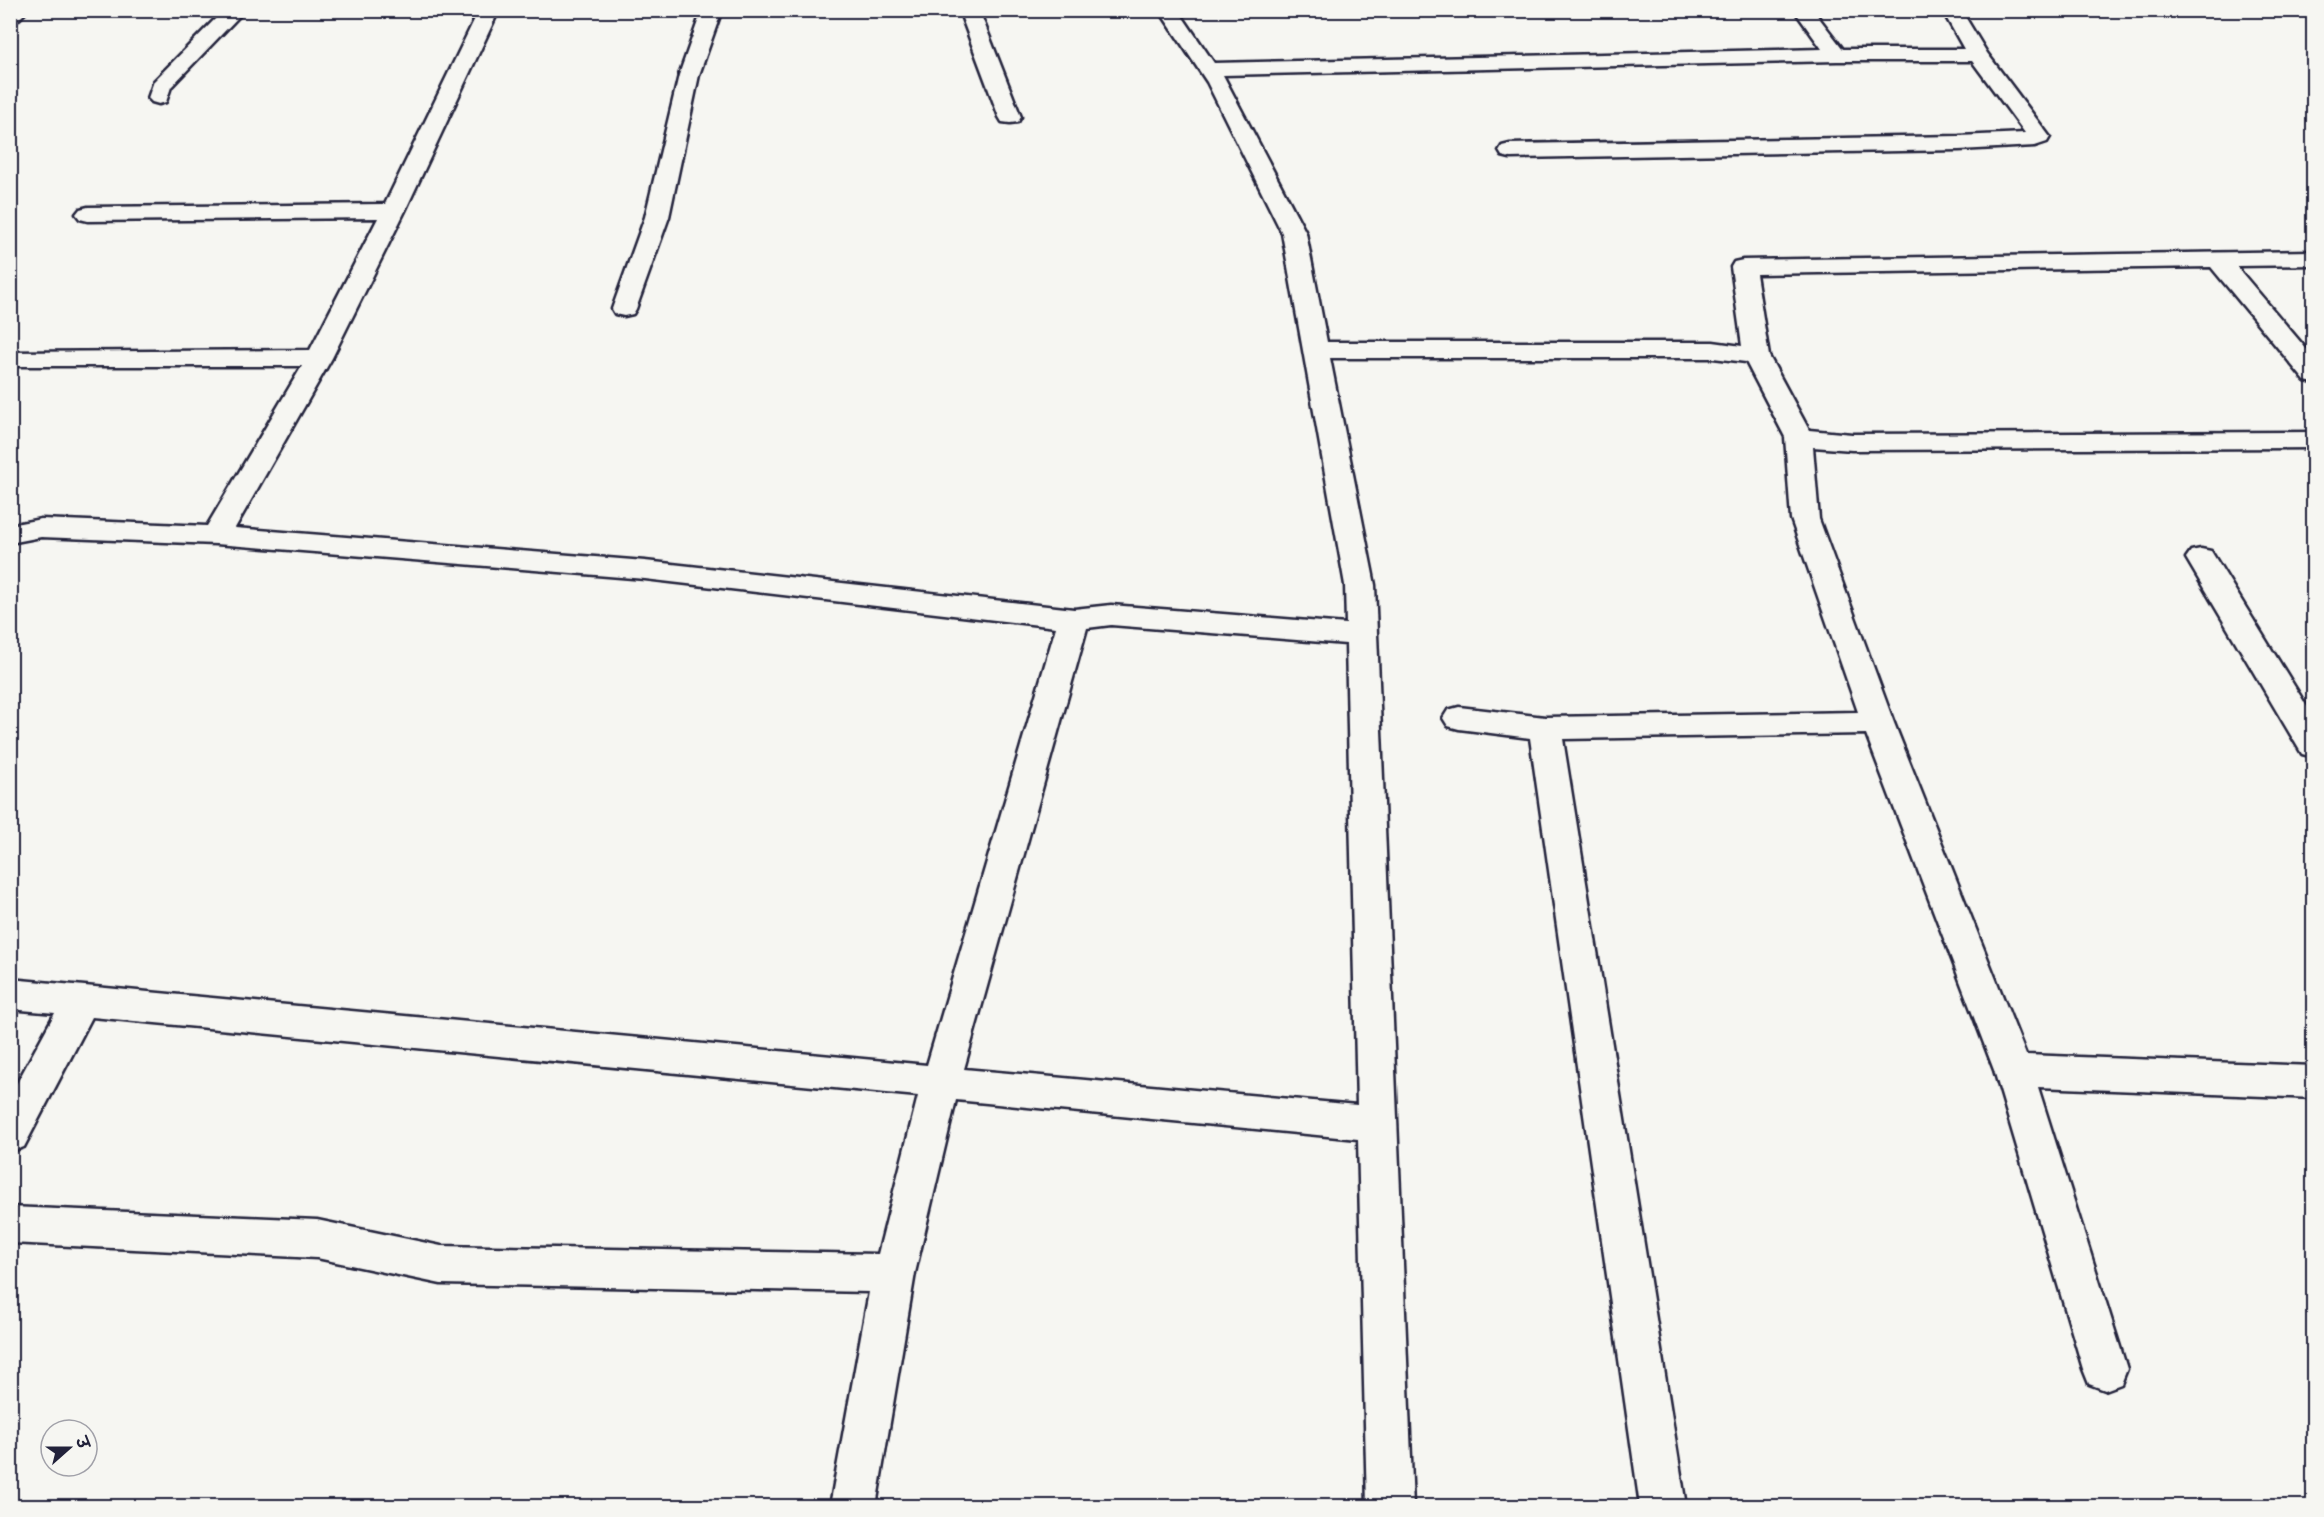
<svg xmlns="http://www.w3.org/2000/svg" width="2324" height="1517" font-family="'Comic Neue','Playpen Sans Deva',sans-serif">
  <rect width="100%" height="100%" fill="#f6f6f2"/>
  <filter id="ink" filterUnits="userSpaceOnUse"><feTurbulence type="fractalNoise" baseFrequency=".0167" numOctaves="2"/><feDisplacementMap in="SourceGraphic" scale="12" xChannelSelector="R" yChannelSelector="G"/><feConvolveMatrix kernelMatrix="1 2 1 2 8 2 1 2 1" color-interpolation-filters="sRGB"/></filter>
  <g filter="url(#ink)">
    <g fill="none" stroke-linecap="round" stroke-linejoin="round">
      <defs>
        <g id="street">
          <polygon points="10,10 28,10 17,21 10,23"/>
          <polygon points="224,10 245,10 171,87 166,102 159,104 152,102 148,98 154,81"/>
          <path d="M479,10H499L405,211L332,358L235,528L645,561L1074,609L1111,605L1346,624L1345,585L1282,233L1207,82L1159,10H1178L1214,63L1822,49L1794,10H1813L1843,49H1964L1942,10H1961L1987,53L2050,137L2047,142L2035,146L1959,150L1510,158L1502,156L1499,151L1502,146L1510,144L1959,136L2025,133L1972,61H1837L1223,75L1306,233L1327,342H1713L1742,346L1731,267L1734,262L1743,260L2314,251V265L2236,266L2314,358V383L2305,381L2211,267L1756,274L1769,356L1809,430L1852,434L2314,432V448L1852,450L1813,447L1819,519L1894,723L2026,1055L2314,1066V1098L2038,1087L2127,1369L2121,1384L2105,1390L2089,1384L2083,1369L1994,1070L1866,734L1563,739L1686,1506H1640L1530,738L1459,729L1448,726L1443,718L1448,710L1459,707L1545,717L1858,712L1791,519L1785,437L1746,362L1713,358H1330L1375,585L1413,1506H1367L1358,1139L956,1100L915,1273L876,1506H830L869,1292L441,1284L317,1258L10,1243V1207L317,1220L441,1246L878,1254L918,1096L92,1017L24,1147L10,1152V1096L55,1013L10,1009V979L927,1065L1056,627L645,579L216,544L41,537L10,543V525L41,519L207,526L302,366H16L10,364V352L310,350L378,218L88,221L80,219L76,214L80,209L88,207L385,204ZM1111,625L1346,644L1357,1105L964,1069L1087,628Z"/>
          <polygon points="702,10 722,10 699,75 669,217 636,309 633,314 624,316 615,314 612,309 645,217 679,75"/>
          <polygon points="959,10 979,10 1021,117 1018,122 1010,123 1002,122 999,117"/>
          <polygon points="2303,10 2314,10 2314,18 2307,16"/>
          <polygon points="2201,549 2211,551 2314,718 2314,757 2302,754 2186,558 2191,551"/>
        </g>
      </defs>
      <use href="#street" stroke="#22223b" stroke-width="5"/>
      <use href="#street" fill="#f6f6f2" fill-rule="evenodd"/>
    </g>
  </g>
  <rect width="2324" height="1517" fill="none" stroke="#f6f6f2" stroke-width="36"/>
  <rect x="18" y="18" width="2288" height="1481" fill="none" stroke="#22223b" stroke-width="2" filter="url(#ink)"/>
  <g transform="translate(69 1448) rotate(69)"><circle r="28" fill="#f6f6f2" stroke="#a1a1a9" stroke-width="1.5"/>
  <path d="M0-4.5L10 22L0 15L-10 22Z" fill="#22223b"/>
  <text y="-9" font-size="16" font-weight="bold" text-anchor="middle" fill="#22223b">उ</text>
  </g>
</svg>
